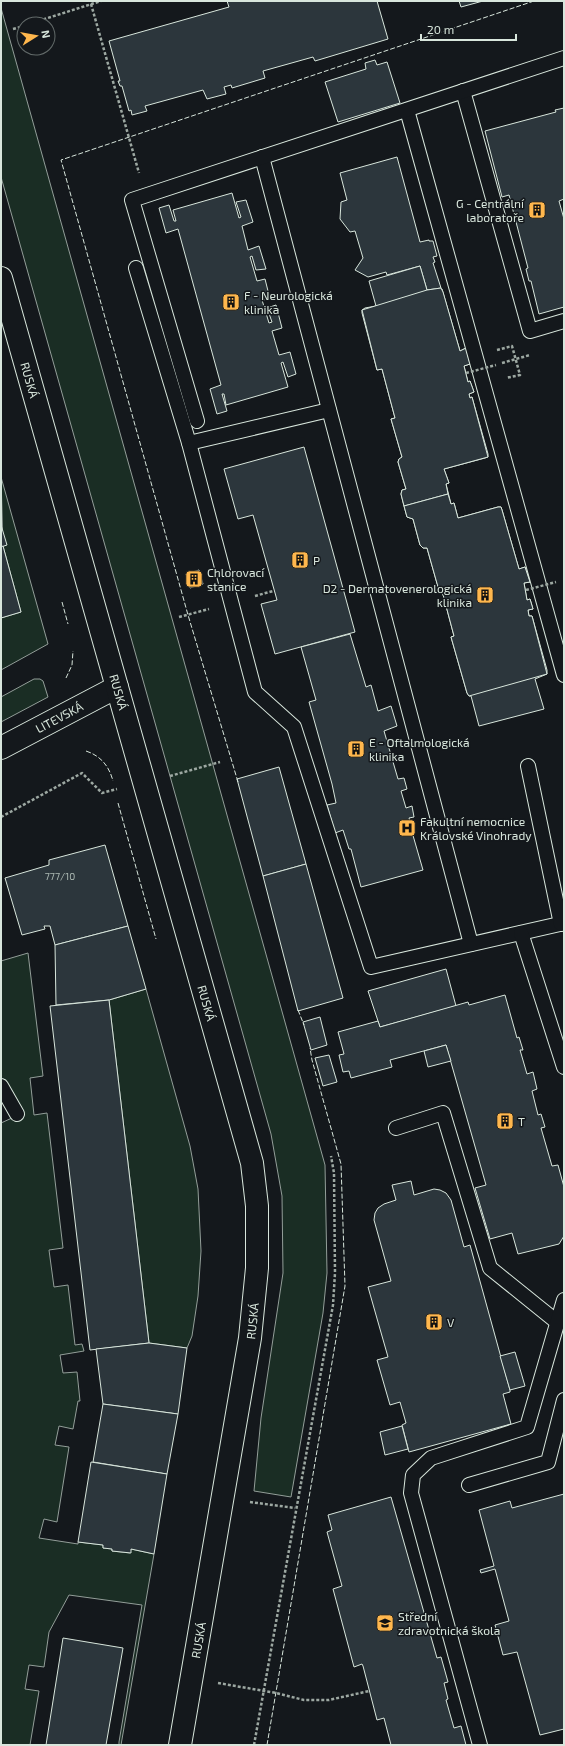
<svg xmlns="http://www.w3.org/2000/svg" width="565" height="1746" font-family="'Exo 2',sans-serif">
  <rect width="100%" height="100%" fill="#14181c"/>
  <g fill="#1a2d24" stroke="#939e99">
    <polygon points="1,8 325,1165 327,1273 323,1313 291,1497 254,1491 261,1418 283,1273 282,1196 271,1134 1,177"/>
    <polygon points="1,477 48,644 1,670 1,618 21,612 3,546"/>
    <polygon points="34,679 40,679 43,681 48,697 1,722 1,697"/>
    <polygon points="28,953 43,1076 30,1078 34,1115 47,1113 63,1248 49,1250 54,1287 68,1285 75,1345 82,1344 84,1351 60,1355 63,1373 77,1372 80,1401 78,1401 73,1429 59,1426 55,1445 69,1447 57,1522 44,1519 39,1538 78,1544 78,1542 103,1545 103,1548 112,1549 112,1551 130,1553 131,1549 154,1554 121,1745 119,1745 119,1742 142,1605 69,1595 49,1632 44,1667 29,1665 25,1689 39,1691 30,1745 1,1745 1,1123 12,1118 1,1098 1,961"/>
    <polygon points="146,989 190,1146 198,1189 201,1251 198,1296 192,1336 187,1348 149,1343 109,1000"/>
  </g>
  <g fill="#2c363c" stroke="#d8e6dc">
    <polygon points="227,1 377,1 388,39 315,61 313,57 263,71 265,78 232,88 231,85 224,87 226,94 207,99 203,90 145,106 147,111 132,115 131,110 129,111 122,86 120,86 118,81 120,81 109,41 229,7"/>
    <polygon points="459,1 483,1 461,7"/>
    <polygon points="375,60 377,65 387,62 400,103 338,122 325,82 366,69 365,63"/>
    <polygon points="564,108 564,199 559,201 564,219 564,307 539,314 531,281 529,281 526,269 528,268 509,195 502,197 485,131 556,112 555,110"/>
    <polygon points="397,157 420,242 429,240 429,241 433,241 437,256 433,257 435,262 433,263 441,288 427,290 420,266 387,275 386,272 368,277 355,270 363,258 355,231 350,232 340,219 341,202 347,200 340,173"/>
    <polygon points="232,193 239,218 241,217 236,202 246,200 253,222 242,226 248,250 259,246 266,269 256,270 252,256 250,257 257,281 265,279 270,299 262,300 269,323 272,322 267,308 276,305 282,328 272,331 279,355 290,352 296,374 288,377 283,362 281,363 288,387 226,405 224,394 222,394 227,411 217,414 210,389 221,385 178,229 166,233 159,208 169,205 174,221 176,221 173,210"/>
    <polygon points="420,266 427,290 442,289 460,351 466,348 470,364 464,366 468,382 470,381 474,392 469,394 470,398 472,397 488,454 488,457 485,458 444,469 449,483 446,484 451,504 454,503 458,518 498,507 501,507 502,510 519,569 525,567 530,582 524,583 527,600 530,599 533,609 528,610 529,616 532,616 547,670 547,674 535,679 544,709 479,726 471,696 469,696 467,693 451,637 454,636 441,587 438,587 427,548 423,548 420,545 413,519 407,517 404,506 401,494 402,490 406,489 398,462 399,459 402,457 391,419 395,418 382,369 377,370 362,313 362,310 365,308 376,306 369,281"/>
    <polygon points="441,288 443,292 460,351 466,348 470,364 464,366 468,382 470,381 474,392 469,394 470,398 472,397 488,457 444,469 449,483 446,484 448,494 404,506 401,494 402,490 406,489 398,462 399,459 402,457 391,419 395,418 382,369 377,370 362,310 427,290"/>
    <polygon points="304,447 355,632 275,654 261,604 277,600 253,515 238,519 224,469"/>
    <polygon points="448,494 451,504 454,503 458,518 498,507 501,507 502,510 519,569 525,567 530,582 524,583 527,600 530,599 533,609 528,610 529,616 532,616 547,674 469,696 467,693 451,637 454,636 441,587 438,587 427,548 423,548 420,545 413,519 407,517 404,506"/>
    <polygon points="1,525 7,545 1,547"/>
    <polygon points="3,546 21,612 1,618 1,547"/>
    <polygon points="199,570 203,584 190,588 186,574"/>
    <polygon points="350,634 366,687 371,685 378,711 391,706 397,726 384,731 398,779 404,778 407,789 401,791 406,808 412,806 414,817 409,818 413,832 412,832 423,870 361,887 351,849 349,849 343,830 335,833 327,805 336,803 332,784 309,702 316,700 301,647"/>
    <polygon points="279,767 306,864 263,876 237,779"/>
    <polygon points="105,845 128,926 55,945 50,926 44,926 45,929 22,935 5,878 49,865 49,860"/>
    <polygon points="306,864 343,998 298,1011 263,876"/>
    <polygon points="128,926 146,989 109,1000 56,1005 55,945"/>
    <polygon points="446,969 456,1006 380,1027 368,991"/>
    <polygon points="505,995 517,1038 519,1037 523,1050 520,1050 527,1074 533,1072 537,1089 532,1091 538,1115 541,1114 545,1127 541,1128 552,1166 558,1165 564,1187 564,1236 559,1244 518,1254 512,1233 490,1239 475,1188 486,1185 446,1045 390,1060 392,1067 351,1078 349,1071 343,1072 339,1055 344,1054 338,1032 378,1021 380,1027 468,1002 469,1005"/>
    <polygon points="109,1000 149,1343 90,1350 50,1006"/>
    <polygon points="320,1017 327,1045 311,1050 303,1022"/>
    <polygon points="446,1045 451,1061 428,1067 424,1051"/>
    <polygon points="329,1055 337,1082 323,1086 315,1058"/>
    <polygon points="411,1181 414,1195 434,1189 440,1190 446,1193 451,1200 464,1247 470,1245 510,1390 510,1392 503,1394 511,1424 409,1452 402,1425 406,1423 400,1402 390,1405 377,1360 388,1357 368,1287 391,1281 374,1220 375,1213 378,1208 384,1204 396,1200 392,1185"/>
    <polygon points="149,1343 187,1348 178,1414 103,1404 96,1349"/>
    <polygon points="515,1352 525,1386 510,1390 500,1356"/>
    <polygon points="103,1404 178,1414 167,1474 93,1462"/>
    <polygon points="402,1426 408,1449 385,1455 380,1432"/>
    <polygon points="91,1462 167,1474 154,1554 131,1549 131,1553 112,1551 112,1549 103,1548 103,1545 78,1542"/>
    <polygon points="564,1494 564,1729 540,1735 517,1652 503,1655 495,1625 509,1621 495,1569 481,1573 480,1570 494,1566 479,1510 510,1501 512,1508"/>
    <polygon points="391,1497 437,1658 441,1657 448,1682 444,1683 448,1699 446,1700 454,1728 461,1726 466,1745 391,1745 384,1718 377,1720 363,1666 362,1664 354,1667 333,1589 342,1586 327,1532 332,1530 328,1515"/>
    <polygon points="63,1638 123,1648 106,1745 46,1745"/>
  </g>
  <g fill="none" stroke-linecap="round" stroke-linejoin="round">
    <defs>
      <g id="service">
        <polyline points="463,91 530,331 564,321"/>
        <polyline points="407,110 564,675"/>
        <polyline points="262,157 471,944"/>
        <polyline points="136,268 189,443 255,692 294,727 371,967 564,923"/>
        <polyline points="197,421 132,200 564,58"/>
        <polyline points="189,443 329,410"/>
        <polyline points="528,766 561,924"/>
        <polyline points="521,933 564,1067"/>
        <polyline points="1,1086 17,1114"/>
        <polyline points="396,1128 443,1113 490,1268 557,1322"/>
        <polyline points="469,1485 548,1462 564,1400"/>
        <polyline points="480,1745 411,1493 413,1475 431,1458 527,1427 564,1300"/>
      </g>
      <polyline id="minor" points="1,748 117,687"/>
      <polyline id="tertiary" points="1,278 252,1163 257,1206 257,1268 250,1338 180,1745"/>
    </defs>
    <use href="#service" stroke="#d8e6dc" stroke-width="16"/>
    <use href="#minor" stroke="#d8e6dc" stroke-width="24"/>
    <use href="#tertiary" stroke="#d8e6dc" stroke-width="24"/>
    <g stroke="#9da8a2" stroke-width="2.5" stroke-dasharray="3 2" stroke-linecap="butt">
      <polyline points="91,4 139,173"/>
      <polyline points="29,24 101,1"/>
      <polyline points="13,29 24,26"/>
      <polyline points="497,350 512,346 520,375 506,378"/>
      <polyline points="502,363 530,355"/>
      <polyline points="255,596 273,591"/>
      <polyline points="179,617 209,609"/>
      <polyline points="170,776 220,762"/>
      <polyline points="1,817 82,773 102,793 117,789"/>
      <polyline points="250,1502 295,1508"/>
      <polyline points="218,1683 276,1693 304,1700 329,1700 369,1691"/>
      <polyline points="254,1745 333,1305 335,1273 334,1173 331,1156"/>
    </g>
    <use href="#service" stroke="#14181c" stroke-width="14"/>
    <use href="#minor" stroke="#14181c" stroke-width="22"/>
    <use href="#tertiary" stroke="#14181c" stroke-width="22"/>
    <g stroke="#9da8a2" stroke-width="2.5" stroke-dasharray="3 2" stroke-linecap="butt">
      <polyline points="466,373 496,365"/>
      <polyline points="526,590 556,582"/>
    </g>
    <g stroke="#d8e6dc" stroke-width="1" stroke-dasharray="5 2" stroke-linecap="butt">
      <polyline points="62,602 68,624"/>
      <polyline points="66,678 72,665 73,651"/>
      <path d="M86,751C101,756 109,766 113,781"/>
      <polyline points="238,782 188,615 61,160 534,1"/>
      <polyline points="118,803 156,939"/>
      <polyline points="298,1010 304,1025"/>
      <polyline points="267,1745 345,1286 341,1164 312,1060 310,1048"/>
    </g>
  </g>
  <defs>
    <symbol id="building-square" viewBox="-11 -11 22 22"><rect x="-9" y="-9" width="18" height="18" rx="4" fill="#ffb74d" stroke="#14181c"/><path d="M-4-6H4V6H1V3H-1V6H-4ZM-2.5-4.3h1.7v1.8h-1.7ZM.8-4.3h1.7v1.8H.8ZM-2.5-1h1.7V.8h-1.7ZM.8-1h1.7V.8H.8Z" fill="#111"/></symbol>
    <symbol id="hospital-square" viewBox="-11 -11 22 22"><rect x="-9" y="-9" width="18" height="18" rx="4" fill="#ffb74d" stroke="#14181c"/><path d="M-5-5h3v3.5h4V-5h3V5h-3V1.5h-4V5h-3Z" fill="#111"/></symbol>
    <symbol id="university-square" viewBox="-11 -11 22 22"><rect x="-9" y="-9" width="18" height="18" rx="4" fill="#ffb74d" stroke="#14181c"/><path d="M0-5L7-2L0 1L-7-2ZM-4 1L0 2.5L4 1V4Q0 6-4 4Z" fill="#111"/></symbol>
  </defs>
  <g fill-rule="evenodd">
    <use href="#building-square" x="527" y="200" width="20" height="20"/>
    <use href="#building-square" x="221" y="292" width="20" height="20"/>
    <use href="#building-square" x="290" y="550" width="20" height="20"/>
    <use href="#building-square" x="184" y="569" width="20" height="20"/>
    <use href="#building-square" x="475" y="585" width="20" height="20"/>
    <use href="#building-square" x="346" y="739" width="20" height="20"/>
    <use href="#hospital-square" x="397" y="818" width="20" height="20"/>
    <use href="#building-square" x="495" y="1111" width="20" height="20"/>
    <use href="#building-square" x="424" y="1312" width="20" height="20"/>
    <use href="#university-square" x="375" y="1613" width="20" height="20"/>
  </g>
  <g text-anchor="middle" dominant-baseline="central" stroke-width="3" stroke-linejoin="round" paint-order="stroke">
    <g font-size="10" fill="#adbab4">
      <text x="60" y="876">777/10</text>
    </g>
    <g font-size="12" fill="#d8e6dc" stroke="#14181c" text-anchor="start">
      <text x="524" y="203" text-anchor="end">G - Centrální<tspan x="524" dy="14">laboratoře</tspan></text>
      <text x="244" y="295">F - Neurologická<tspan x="244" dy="14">klinika</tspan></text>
      <text x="313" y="560">P</text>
      <text x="207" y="572">Chlorovací<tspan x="207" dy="14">stanice</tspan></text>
      <text x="472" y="588" text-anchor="end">D2 - Dermatovenerologická<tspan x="472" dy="14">klinika</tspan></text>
      <text x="369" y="742">E - Oftalmologická<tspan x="369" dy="14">klinika</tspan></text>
      <text x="420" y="821">Fakultní nemocnice<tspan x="420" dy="14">Královské Vinohrady</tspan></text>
      <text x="518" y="1121">T</text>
      <text x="447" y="1322">V</text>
      <text x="398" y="1616">Střední<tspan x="398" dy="14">zdravotnická škola</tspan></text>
    </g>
    <g font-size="12" fill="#d8e6dc" stroke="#14181c">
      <text transform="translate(30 380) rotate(74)">RUSKÁ</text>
      <text transform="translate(119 692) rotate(74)">RUSKÁ</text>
      <text transform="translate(59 717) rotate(-28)">LITEVSKÁ</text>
      <text transform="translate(207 1003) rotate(74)">RUSKÁ</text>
      <text transform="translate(252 1321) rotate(-84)">RUSKÁ</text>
      <text transform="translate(198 1640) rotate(-80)">RUSKÁ</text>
    </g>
  </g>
  <rect width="565" height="1746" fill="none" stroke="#d8e6dc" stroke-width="4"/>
  <g transform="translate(36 36) rotate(79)"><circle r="19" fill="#14181c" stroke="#626a69"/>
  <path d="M0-3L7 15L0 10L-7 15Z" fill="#ffb74d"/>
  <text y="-6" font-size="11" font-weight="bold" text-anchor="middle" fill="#d8e6dc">N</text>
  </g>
  <path d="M421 34v6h95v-6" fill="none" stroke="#d8e6dc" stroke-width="2"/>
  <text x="427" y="34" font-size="12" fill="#d8e6dc" stroke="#14181c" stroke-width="3" paint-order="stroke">20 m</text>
</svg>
